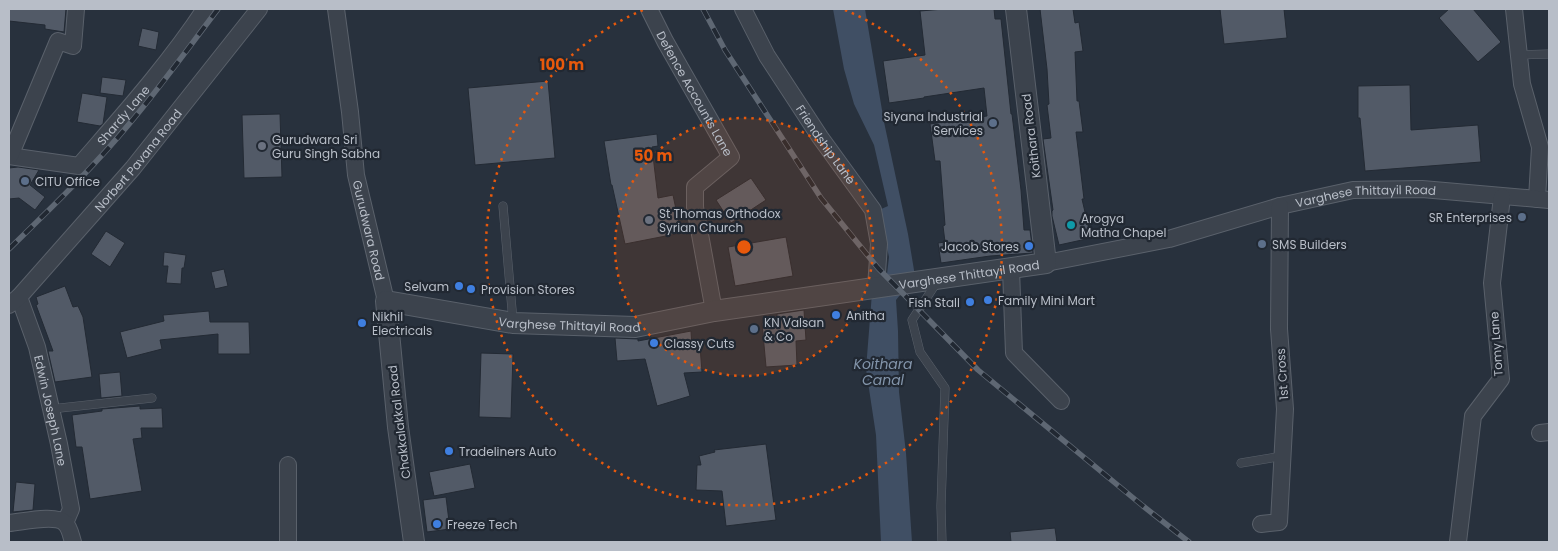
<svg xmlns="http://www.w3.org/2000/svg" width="1558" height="551" font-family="Poppins,sans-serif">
  <rect width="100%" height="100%" fill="#28313d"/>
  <polygon fill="#404f64" points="833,9 865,9 884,122 908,234 915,276 896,300 898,331 899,392 906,453 912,542 881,542 876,435 866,369 872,293 885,291 889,257 879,210 888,206 874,145 854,104 844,69"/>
  <g fill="#525a67" stroke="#232a34">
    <polygon points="9,9 66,9 64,32 45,29 45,25 9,21"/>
    <polygon points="944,9 994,9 995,19 1001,19 1011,114 1012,114 1021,190 1024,230 1030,230 1033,253 990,256 941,263 938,243 945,242 943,226 945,225 940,161 935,161 930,124 987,116 984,88 924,97 924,98 889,103 883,61 925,55 920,11"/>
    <polygon points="1040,9 1073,9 1075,23 1079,22 1083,51 1075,52 1077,101 1079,101 1083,132 1076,132 1084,199 1082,199 1091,238 1059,245 1052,216 1052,211 1053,210 1043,139 1051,138 1047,105 1049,104 1047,69"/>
    <polygon points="1220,9 1284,9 1287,38 1224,44"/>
    <polygon points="1449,9 1473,9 1501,42 1478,62 1439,18"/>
    <polygon points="142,28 159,32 156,50 138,46"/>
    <polygon points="102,77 126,80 123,96 100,93"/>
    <polygon points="548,81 555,158 475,165 468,88"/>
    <polygon points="1410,85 1411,130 1478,125 1481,162 1365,171 1360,118 1358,118 1358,86"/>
    <polygon points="82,93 107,97 103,124 100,126 77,122"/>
    <polygon points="280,114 282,177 244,178 242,115"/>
    <polygon points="657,134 658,146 652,147 658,198 673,195 681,233 625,244 612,185 611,185 604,141"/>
    <polygon points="18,167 39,170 30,185 45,197 35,210 19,198 9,199 9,168"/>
    <polygon points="751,178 766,200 731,223 716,200"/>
    <polygon points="106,231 125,243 110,267 91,254"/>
    <polygon points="786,237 793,276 735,286 728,247"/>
    <polygon points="164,252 186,255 184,268 182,268 181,284 166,283 168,266 163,266"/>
    <polygon points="224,269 228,286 215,289 211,272"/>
    <polygon points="65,286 73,307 78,306 83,317 92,377 55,382 48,351 53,351 36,305 38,304 36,297"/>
    <polygon points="804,310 806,340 796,341 797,365 766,367 762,323 777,322 777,314"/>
    <polygon points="209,311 210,322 249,322 250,354 218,354 218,334 160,340 162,349 127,358 120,332 164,321 163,315"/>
    <polygon points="691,331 692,347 700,346 702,372 684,373 690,396 657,406 645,359 617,361 615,338 638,339 638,341"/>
    <polygon points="481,353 513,354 511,418 479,417"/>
    <polygon points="120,372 122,396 101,398 99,374"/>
    <polygon points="140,406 140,409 162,408 163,428 141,428 142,438 133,439 142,491 90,499 82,447 76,447 72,415 102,411 102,409"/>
    <polygon points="766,444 776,520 726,526 722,491 696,490 697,465 701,465 699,456 715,452 714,450"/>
    <polygon points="470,464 475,488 434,496 429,472"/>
    <polygon points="16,482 35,484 33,510 13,512"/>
    <polygon points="446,497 450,529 427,532 423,500"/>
    <polygon points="1055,528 1057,542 1011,542 1010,532"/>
  </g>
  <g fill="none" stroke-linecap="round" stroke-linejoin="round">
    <defs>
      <g id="service">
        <polyline points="1519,55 1549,54"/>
        <polyline points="503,206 513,321"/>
        <polyline points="937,282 912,320 920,352 945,388 941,506 942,542"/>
        <polyline points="51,409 152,398"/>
        <polyline points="1241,463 1283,456"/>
      </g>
      <g id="minor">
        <path id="s1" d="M336,9L350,112L356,175L386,301"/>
        <path id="s2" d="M649,9L665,41L731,157L695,187V207L714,311"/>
        <path id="s3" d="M743,9L767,56L820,137L873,210L879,244L876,287"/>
        <polyline points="1514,9 1522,84 1540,147 1537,199"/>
        <path id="s4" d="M9,156L79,166C123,115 168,65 205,9"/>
        <polyline points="10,156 58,41 73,46 76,9"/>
        <path id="s5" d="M1046,263L1169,239L1280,206L1353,190L1422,189L1549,200"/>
        <polyline points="1011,269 1014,353 1061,401"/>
        <path id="s6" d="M19,297L37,347L59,444L71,509L65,523"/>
        <path id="s7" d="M9,305L19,297L133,168L259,9"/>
        <polyline points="1540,433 1549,432"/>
        <path d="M9,523C22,522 55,514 65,523C70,528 71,536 73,542"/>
        <polyline points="1261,524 1279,522 1285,409 1279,329 1280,206"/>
        <polyline points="288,542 288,465"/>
        <polyline points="1458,542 1473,416 1501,379 1492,283 1502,197"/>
      </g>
      <g id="tertiary">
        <path id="s8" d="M414,542L398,427L386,301L513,323L635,327L714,311L1046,263L1016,9"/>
      </g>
    </defs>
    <use href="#service" stroke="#5a616b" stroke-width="9"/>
    <use href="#minor" stroke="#5a616b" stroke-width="18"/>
    <use href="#tertiary" stroke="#5a616b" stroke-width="22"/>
    <use href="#service" stroke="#3c434d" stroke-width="8"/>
    <use href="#minor" stroke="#3c434d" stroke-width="16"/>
    <use href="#tertiary" stroke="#3c434d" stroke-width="20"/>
    <defs>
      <g id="rail">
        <polyline points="703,9 725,50 821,198 878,268 978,370 1143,506 1189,542"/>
        <path d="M9,249C50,209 93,168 130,123C161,86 189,47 218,9"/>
      </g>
    </defs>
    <use href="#rail" stroke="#5e6773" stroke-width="5.5"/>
    <use href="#rail" stroke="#212832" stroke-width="4" stroke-dasharray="11" stroke-linecap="butt"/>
  </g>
  <circle cx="744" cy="247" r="129" fill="#e8590c" fill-opacity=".12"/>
  <g fill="none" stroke="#e8590c" stroke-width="2.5" stroke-dasharray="2.5 5">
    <circle cx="744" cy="247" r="129"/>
    <path d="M845 10A258 258 0 1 1 643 10"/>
  </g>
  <g fill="#5c6f8a" stroke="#212832" stroke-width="2">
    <circle cx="993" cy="123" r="5"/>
    <circle cx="25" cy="181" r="5"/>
    <circle cx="1522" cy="217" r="5"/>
    <circle cx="1262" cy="244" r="5"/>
    <circle cx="754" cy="329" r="5"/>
  </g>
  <g fill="#6b7280" stroke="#212832" stroke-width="2">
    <circle cx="262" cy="146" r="5"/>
    <circle cx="649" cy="220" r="5"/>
  </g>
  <circle fill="#0f9aa8" stroke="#212832" stroke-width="2" cx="1071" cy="225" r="5"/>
  <g fill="#3f7fe0" stroke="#212832" stroke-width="2">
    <circle cx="1029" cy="246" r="5"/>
    <circle cx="459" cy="286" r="5"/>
    <circle cx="471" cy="289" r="5"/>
    <circle cx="988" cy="300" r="5"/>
    <circle cx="970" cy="302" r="5"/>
    <circle cx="836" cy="315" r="5"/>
    <circle cx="362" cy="323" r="5"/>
    <circle cx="654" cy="343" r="5"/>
    <circle cx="449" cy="451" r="5"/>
    <circle cx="437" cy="524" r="5"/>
  </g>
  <g text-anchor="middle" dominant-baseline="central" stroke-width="4.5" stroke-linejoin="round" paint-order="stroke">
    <g font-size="12" fill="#b8bec8" stroke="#212832">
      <text stroke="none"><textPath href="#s2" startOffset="96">Defence Accounts Lane</textPath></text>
      <text stroke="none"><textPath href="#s4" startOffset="138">Shardy Lane</textPath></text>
      <text transform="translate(1031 136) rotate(-97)">Koithara Road</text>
      <text stroke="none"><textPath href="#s3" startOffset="159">Friendship Lane</textPath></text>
      <text stroke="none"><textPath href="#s7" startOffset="194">Norbert Pavana Road</textPath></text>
      <text stroke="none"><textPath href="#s5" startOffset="328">Varghese Thittayil Road</textPath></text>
      <text stroke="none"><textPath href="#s1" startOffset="224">Gurudwara Road</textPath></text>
      <text stroke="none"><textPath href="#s8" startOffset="832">Varghese Thittayil Road</textPath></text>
      <text stroke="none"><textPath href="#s8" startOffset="428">Varghese Thittayil Road</textPath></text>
      <text transform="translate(1496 344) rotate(-94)">Tomy Lane</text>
      <text transform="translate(1282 374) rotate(-94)">1st Cross</text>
      <text stroke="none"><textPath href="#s6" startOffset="118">Edwin Joseph Lane</textPath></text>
      <text transform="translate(399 422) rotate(-97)">Chakkalakkal Road</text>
    </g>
    <g font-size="12" fill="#b8bec8" stroke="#212832" text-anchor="start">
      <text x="983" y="116" text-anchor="end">Siyana Industrial<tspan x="983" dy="14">Services</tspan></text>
      <text x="272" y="139">Gurudwara Sri<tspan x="272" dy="14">Guru Singh Sabha</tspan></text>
      <text x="35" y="181">CITU Office</text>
      <text x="659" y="213">St Thomas Orthodox<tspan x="659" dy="14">Syrian Church</tspan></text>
      <text x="1512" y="217" text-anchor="end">SR Enterprises</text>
      <text x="1081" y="218">Arogya<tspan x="1081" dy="14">Matha Chapel</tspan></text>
      <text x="1272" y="244">SMS Builders</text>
      <text x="1019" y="246" text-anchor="end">Jacob Stores</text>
      <text x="449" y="286" text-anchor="end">Selvam</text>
      <text x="481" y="289">Provision Stores</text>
      <text x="998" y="300">Family Mini Mart</text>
      <text x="960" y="302" text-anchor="end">Fish Stall</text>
      <text x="846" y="315">Anitha</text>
      <text x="372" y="316">Nikhil<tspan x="372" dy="14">Electricals</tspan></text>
      <text x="764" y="322">KN Valsan<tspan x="764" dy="14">&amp; Co</tspan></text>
      <text x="664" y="343">Classy Cuts</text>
      <text x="459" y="451">Tradeliners Auto</text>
      <text x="447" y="524">Freeze Tech</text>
    </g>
    <g font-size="14" font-style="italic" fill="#8395ab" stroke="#212832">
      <text x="883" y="364">Koithara<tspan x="883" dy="16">Canal</tspan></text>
    </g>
  </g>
  <circle cx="744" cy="247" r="8" fill="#e8590c" stroke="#212832" stroke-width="2.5"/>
  <g font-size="15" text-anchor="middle" font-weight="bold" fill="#e8590c" stroke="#212832" stroke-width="4.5" stroke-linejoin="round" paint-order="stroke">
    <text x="562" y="70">100 m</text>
    <text x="653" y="161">50 m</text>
  </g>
  <rect width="1558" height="551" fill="none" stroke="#b8bec8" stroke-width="20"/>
</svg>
